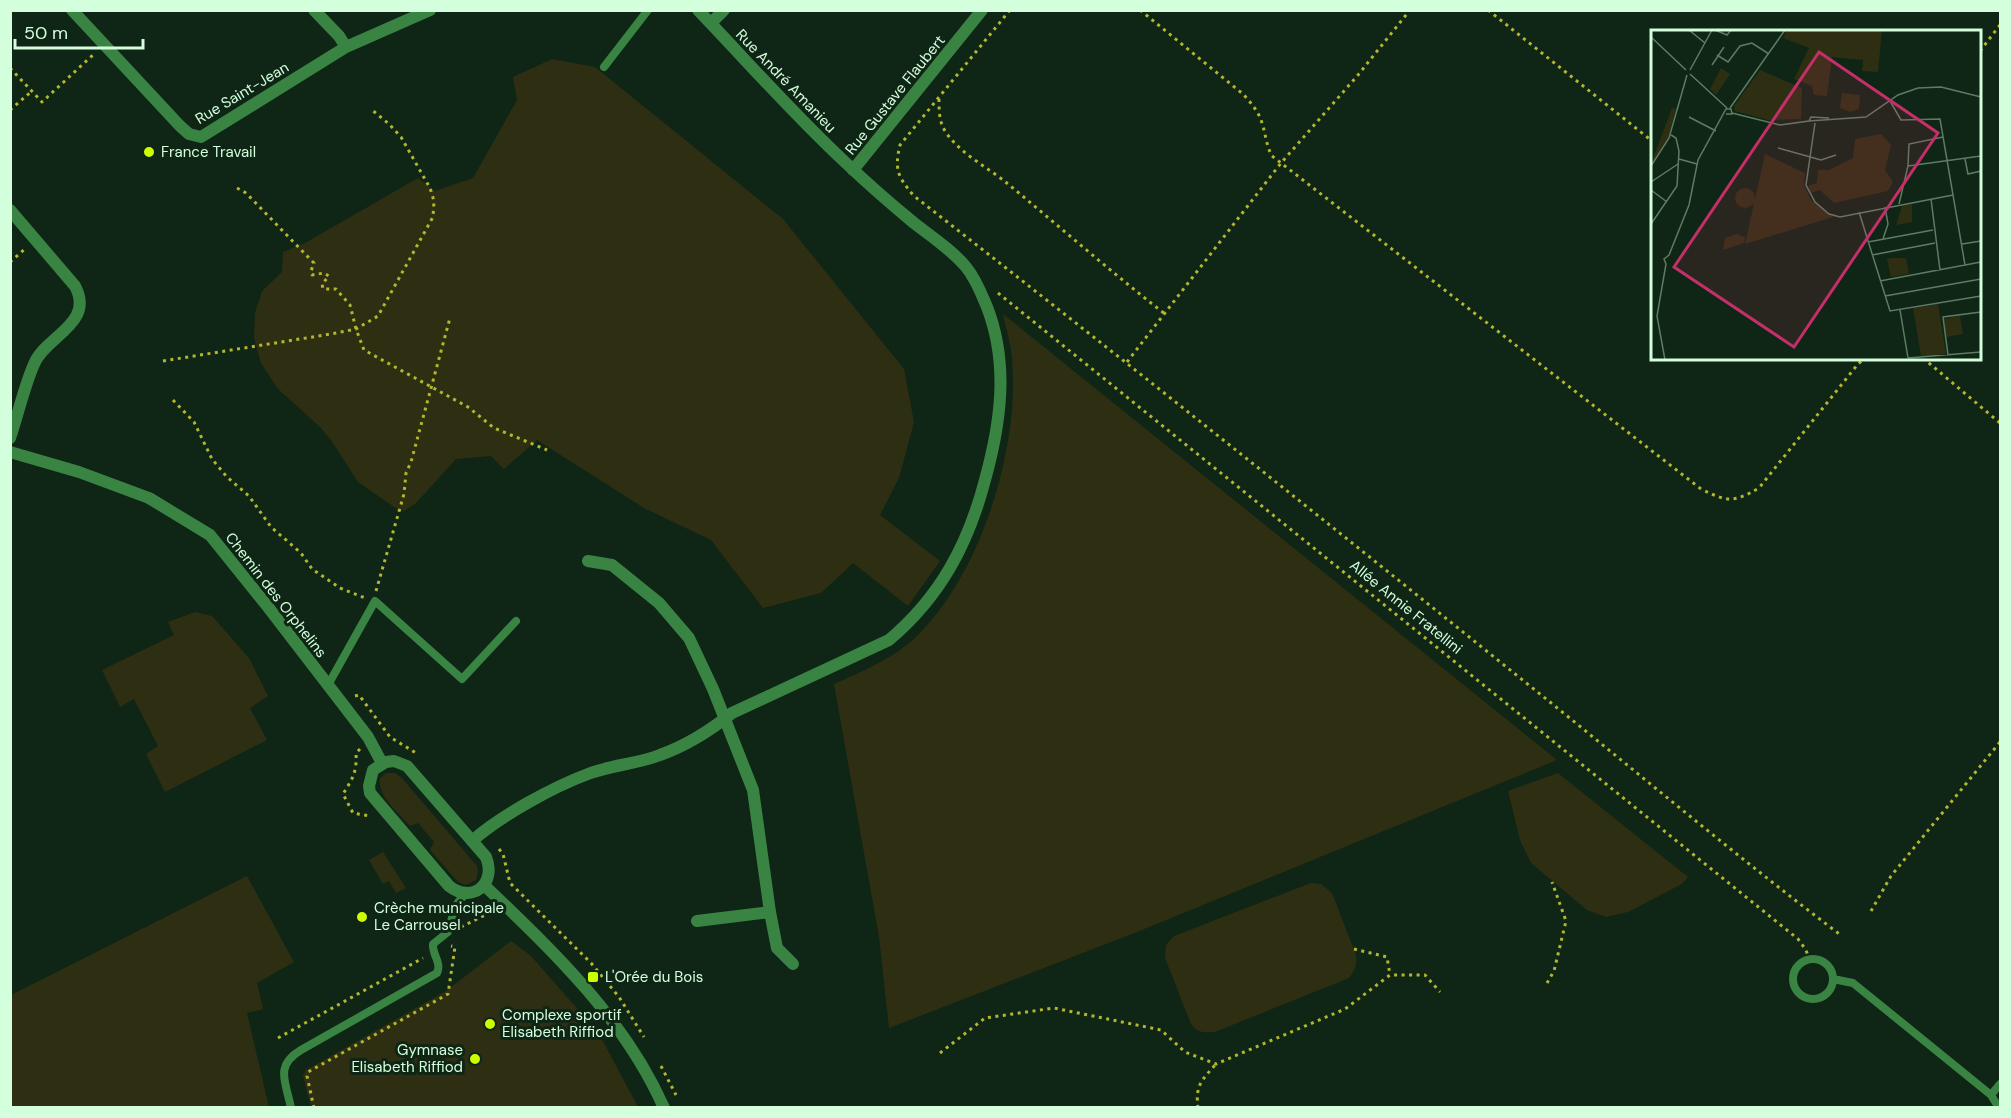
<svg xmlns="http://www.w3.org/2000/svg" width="2011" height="1118" viewBox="0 0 2011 1118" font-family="'DM Sans',sans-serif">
<rect width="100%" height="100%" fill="#0f2515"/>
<path fill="#2e2f12" d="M 552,59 L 595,67 L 783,219 L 904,369 L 914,422 L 899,478 L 880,515 L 940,561 L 908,606 L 853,563 L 821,593 L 763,608 L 711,540 L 644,508 L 537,440 L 504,469 L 491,456 L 456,459 L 416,503 L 404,511 L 394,507 L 358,482 L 331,440 L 320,427 L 278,389 L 261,363 L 254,338 L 255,313 L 262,291 L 282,272 L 283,252 L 305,243 L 418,178 L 435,191 L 473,178 L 517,100 L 513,77 Z
M 1003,314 L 1557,760 L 1132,934 L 889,1028 L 879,937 L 834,684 C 863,671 893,659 917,636 C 981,573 1020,448 1012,359 C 1011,344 1006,329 1003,314 Z
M 195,612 L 212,616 L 249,658 L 268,696 L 250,708 L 267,740 L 165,792 L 146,754 L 158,746 L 134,699 L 120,707 L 102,670 L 174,635 L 168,622 Z
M 386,773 L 395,773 L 401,777 L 477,866 L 478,872 L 476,880 L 466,885 L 458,882 L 430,850 L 434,842 L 418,823 L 410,826 C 399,813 377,796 380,778 Z
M 1558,773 L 1688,877 L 1682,884 L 1628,912 L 1606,917 L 1587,910 L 1531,863 L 1520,840 L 1508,791 Z
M 383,852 L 406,888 L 396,893 L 389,881 L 383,884 L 369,860 Z
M 247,876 L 294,962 L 257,983 L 263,1009 L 247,1013 L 269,1107 L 11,1107 L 11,995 Z
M 1311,883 L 1321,884 L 1332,893 L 1356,955 C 1357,964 1355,970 1349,978 L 1215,1032 C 1204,1033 1198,1033 1191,1024 L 1165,958 L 1166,945 L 1174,936 Z
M 511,941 L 530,955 L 598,1032 L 638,1107 L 311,1107 L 303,1076 L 306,1070 L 446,991 Z"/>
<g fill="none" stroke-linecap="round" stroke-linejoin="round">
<path stroke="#b3b72f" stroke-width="3" stroke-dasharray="3 4.5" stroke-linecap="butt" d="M 1010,10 L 900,145 C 894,170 898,177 914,196 C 1123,359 1329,524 1535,690 C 1637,772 1737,857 1842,936
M 1140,10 L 1243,94 C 1251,103 1259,112 1262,123 C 1266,135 1266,145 1272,156 L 1701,489 C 1728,502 1733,503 1759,488 L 1858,364 L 1865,358
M 1488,10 L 1652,141
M 1980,51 L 2000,25
M 10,68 L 42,102 L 95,53
M 939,99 C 939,112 939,123 947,134 C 962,155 989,168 1008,184 C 1060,227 1111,272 1165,314
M 10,110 L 32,91
M 237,188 L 246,193 L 310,259 L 314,263 L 311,271 L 312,275 L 324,273 L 329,276 L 322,284 L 323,289 L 336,289 L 350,305 L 356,329 L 364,350 L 468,407 L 494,428 L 547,450
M 10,262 L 25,249
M 998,293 L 1798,939 L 1806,950 L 1809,959
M 1923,358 L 2000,423
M 163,361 L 331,334 L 356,329 L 378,316 L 433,217 L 434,201 L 430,188 L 401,137 L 389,124 L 372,110
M 1127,362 L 1281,163 L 1358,75 L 1410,10
M 173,400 L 194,422 L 212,459 L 227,477 L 249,496 L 271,527 L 301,553 L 312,569 L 340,588 L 365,598
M 376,591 L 404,494 L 406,473 L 411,462 L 450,318
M 355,696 L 359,695 L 390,737 L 416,753
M 360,749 L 356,753 C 357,772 353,778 343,794 L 353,813 L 370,816
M 499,849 L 503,854 L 510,883 L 591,963 L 619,997 L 644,1037
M 1871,911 L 1891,876 L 2000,742
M 461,927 L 487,914 L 491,910
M 1354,949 L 1387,957 L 1390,975
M 1547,983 L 1554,971 L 1566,921 L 1552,882
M 278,1038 L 423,958
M 940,1053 L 985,1018 L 1054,1008 L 1161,1030 L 1185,1052 L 1216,1064 L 1345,1009 L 1390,975 L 1425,975 L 1440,992
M 661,1066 L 676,1095
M 314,1108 L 307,1076 L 308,1072 L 448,994 L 455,947 L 451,946
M 1198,1108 C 1195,1085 1202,1080 1216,1064"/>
<path stroke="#3a8443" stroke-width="8" d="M 604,67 L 648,10
M 328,685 L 375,601 L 462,679 L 516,621
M1793 979a20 20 0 1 1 40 0a20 20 0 1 1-40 0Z
M 1833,979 L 1853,983 L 1991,1095 L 1999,1108
M 1991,1095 L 2000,1084
M 291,1108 C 286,1082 274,1066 301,1050 L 437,973 C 442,962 432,955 433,944 L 448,932 C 453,917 453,902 468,893"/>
<path stroke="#3a8443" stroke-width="12" d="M 72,10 L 180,126 L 189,134 L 201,137 L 346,47 L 430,10
M 314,10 L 339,36 L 346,47
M 711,23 L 724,10
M 853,170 L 982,10
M 10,210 L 75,286 C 95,323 47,336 35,362 C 25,383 18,415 10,438
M 588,561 L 612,565 L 659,603 L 689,638 L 713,689 L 753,790 L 770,912 L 777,948 L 793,964
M 472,841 C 500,816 553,787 588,774 C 611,765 637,764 660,755 C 685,746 711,730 732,713 L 889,640 C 940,597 968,545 985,480 C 1001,422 1009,364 987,307 C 981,293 976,279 966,267 C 952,250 932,237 914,223 C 891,204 868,184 846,163 C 794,115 747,61 698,10
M 697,921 L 770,912"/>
<path stroke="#3a8443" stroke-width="12" d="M 10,452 L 79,472 L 149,498 L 210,535 L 268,607 L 368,737 L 382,763
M 394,761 L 407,766 L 486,857 C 497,884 472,904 449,886 L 370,793 L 369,786 L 373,770 L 386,762 Z
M 484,885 C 553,951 625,1019 664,1108"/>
</g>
<g fill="#cdfe00" stroke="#0f2515" stroke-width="2">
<circle cx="149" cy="152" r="6"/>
<circle cx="362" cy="917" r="6"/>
<rect x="587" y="971" width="12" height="12" rx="3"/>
<circle cx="490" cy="1024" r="6"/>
<circle cx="475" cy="1059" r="6"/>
</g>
<g text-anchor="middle" stroke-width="6" stroke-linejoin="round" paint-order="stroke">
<g font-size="15" fill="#d3ffdc" stroke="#0f2515">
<text transform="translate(786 81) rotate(46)" y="5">Rue André Amanieu</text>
<text transform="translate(242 93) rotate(-31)" y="5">Rue Saint-Jean</text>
<text transform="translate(895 95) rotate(-51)" y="5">Rue Gustave Flaubert</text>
<text transform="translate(276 595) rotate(52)" y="5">Chemin des Orphelins</text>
<text transform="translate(1406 607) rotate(39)" y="5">Allée Annie Fratellini</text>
</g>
<g font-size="15" fill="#d3ffdc" stroke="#0f2515" text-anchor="start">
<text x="161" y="157">France Travail</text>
<text x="374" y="913">Crèche municipale<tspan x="374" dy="17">Le Carrousel</tspan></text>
<text x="605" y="982">L'Orée du Bois</text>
<text x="502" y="1020">Complexe sportif<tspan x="502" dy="17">Elisabeth Riffiod</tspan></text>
<text x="463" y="1055" text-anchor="end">Gymnase<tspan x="463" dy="17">Elisabeth Riffiod</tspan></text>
</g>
</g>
<g transform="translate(1651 30)">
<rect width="330" height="330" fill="#0f2515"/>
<path d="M 136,0 L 231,0 L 227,42 L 211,41 L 212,30 L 181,27 L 176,66 L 163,65 L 161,56 L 143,49 L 158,18 L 132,8 ZM 70,38 L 79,44 L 65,65 L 59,59 ZM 109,40 L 151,58 L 150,89 L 117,90 L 84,81 L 83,76 ZM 191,63 L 209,65 L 208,79 L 199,82 L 189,78 ZM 21,78 L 25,79 L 17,108 L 0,134 ZM 230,104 L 240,115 L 234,140 L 242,152 L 237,161 L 183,173 L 169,160 L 160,163 L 157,156 L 166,153 L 167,140 L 178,140 L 202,128 L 204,109 ZM 114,124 L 154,143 L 153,155 L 160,170 L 182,187 L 94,214 ZM84 168a10 10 0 1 1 20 0a10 10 0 1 1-20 0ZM 261,174 L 261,192 L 245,195 L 251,176 ZM 85,204 L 94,207 L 93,213 L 72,220 L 74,208 ZM 240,228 L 255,228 L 258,244 L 240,247 L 236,229 ZM 287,274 L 295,324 L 270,326 L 262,278 ZM 309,286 L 312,304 L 295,307 L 293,289 Z" fill="#2e2f12"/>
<path fill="none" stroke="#5d7c65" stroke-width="1.5" d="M 38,0 L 54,13M 64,0 L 76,5 L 80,0M 0,7 L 35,40M 66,25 L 77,32 L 89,16 L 101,13 L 118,24M 61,35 L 73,17M 39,40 L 61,0M 39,44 L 76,78M 239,71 L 250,90 L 289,89 L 314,235M 79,78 L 134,0M 81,83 L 129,95 L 158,91 L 160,87 L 178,88M 38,87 L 65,101M 158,91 L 215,87 L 247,65 L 267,58 L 290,57 L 330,67M 164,93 L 155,155 L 164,172 L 178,184 L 189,187 L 302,165M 127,118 L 170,130 L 185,125M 28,129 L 46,134M 314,129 L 317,144 L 330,141M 0,136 L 18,108 L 36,45M 257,136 L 330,126M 0,152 L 27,134M 0,160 L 16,172M 280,169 L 289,240M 248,174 L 257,136 L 258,114 L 292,107M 208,182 L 239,281 L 330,266M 0,194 L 26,156 L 28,121 L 25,108 L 20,105M 232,209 L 237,194 L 234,177M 217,212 L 282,200M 311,214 L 330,211M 221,225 L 284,213M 229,251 L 330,232M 234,266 L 330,249M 249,280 L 257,328M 297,325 L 292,287 L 330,282M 257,328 L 330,322M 14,330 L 6,286 L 15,234 L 13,229 L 18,225 L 38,175 L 47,130 L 75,79 L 80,79 L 81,84 L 75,84"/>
<path fill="#c42f68" fill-opacity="0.15" stroke="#c42f68" stroke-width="3" d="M 168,22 L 287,103 L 143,317 L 23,237 Z"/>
<rect width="330" height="330" fill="none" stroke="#d3ffdc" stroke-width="3"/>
</g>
<rect width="2011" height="1118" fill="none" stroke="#d3ffdc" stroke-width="24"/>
<path d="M15 39v9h128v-9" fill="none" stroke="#d3ffdc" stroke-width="3"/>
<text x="24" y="39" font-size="18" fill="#d3ffdc" stroke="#0f2515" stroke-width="4.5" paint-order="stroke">50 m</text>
</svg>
